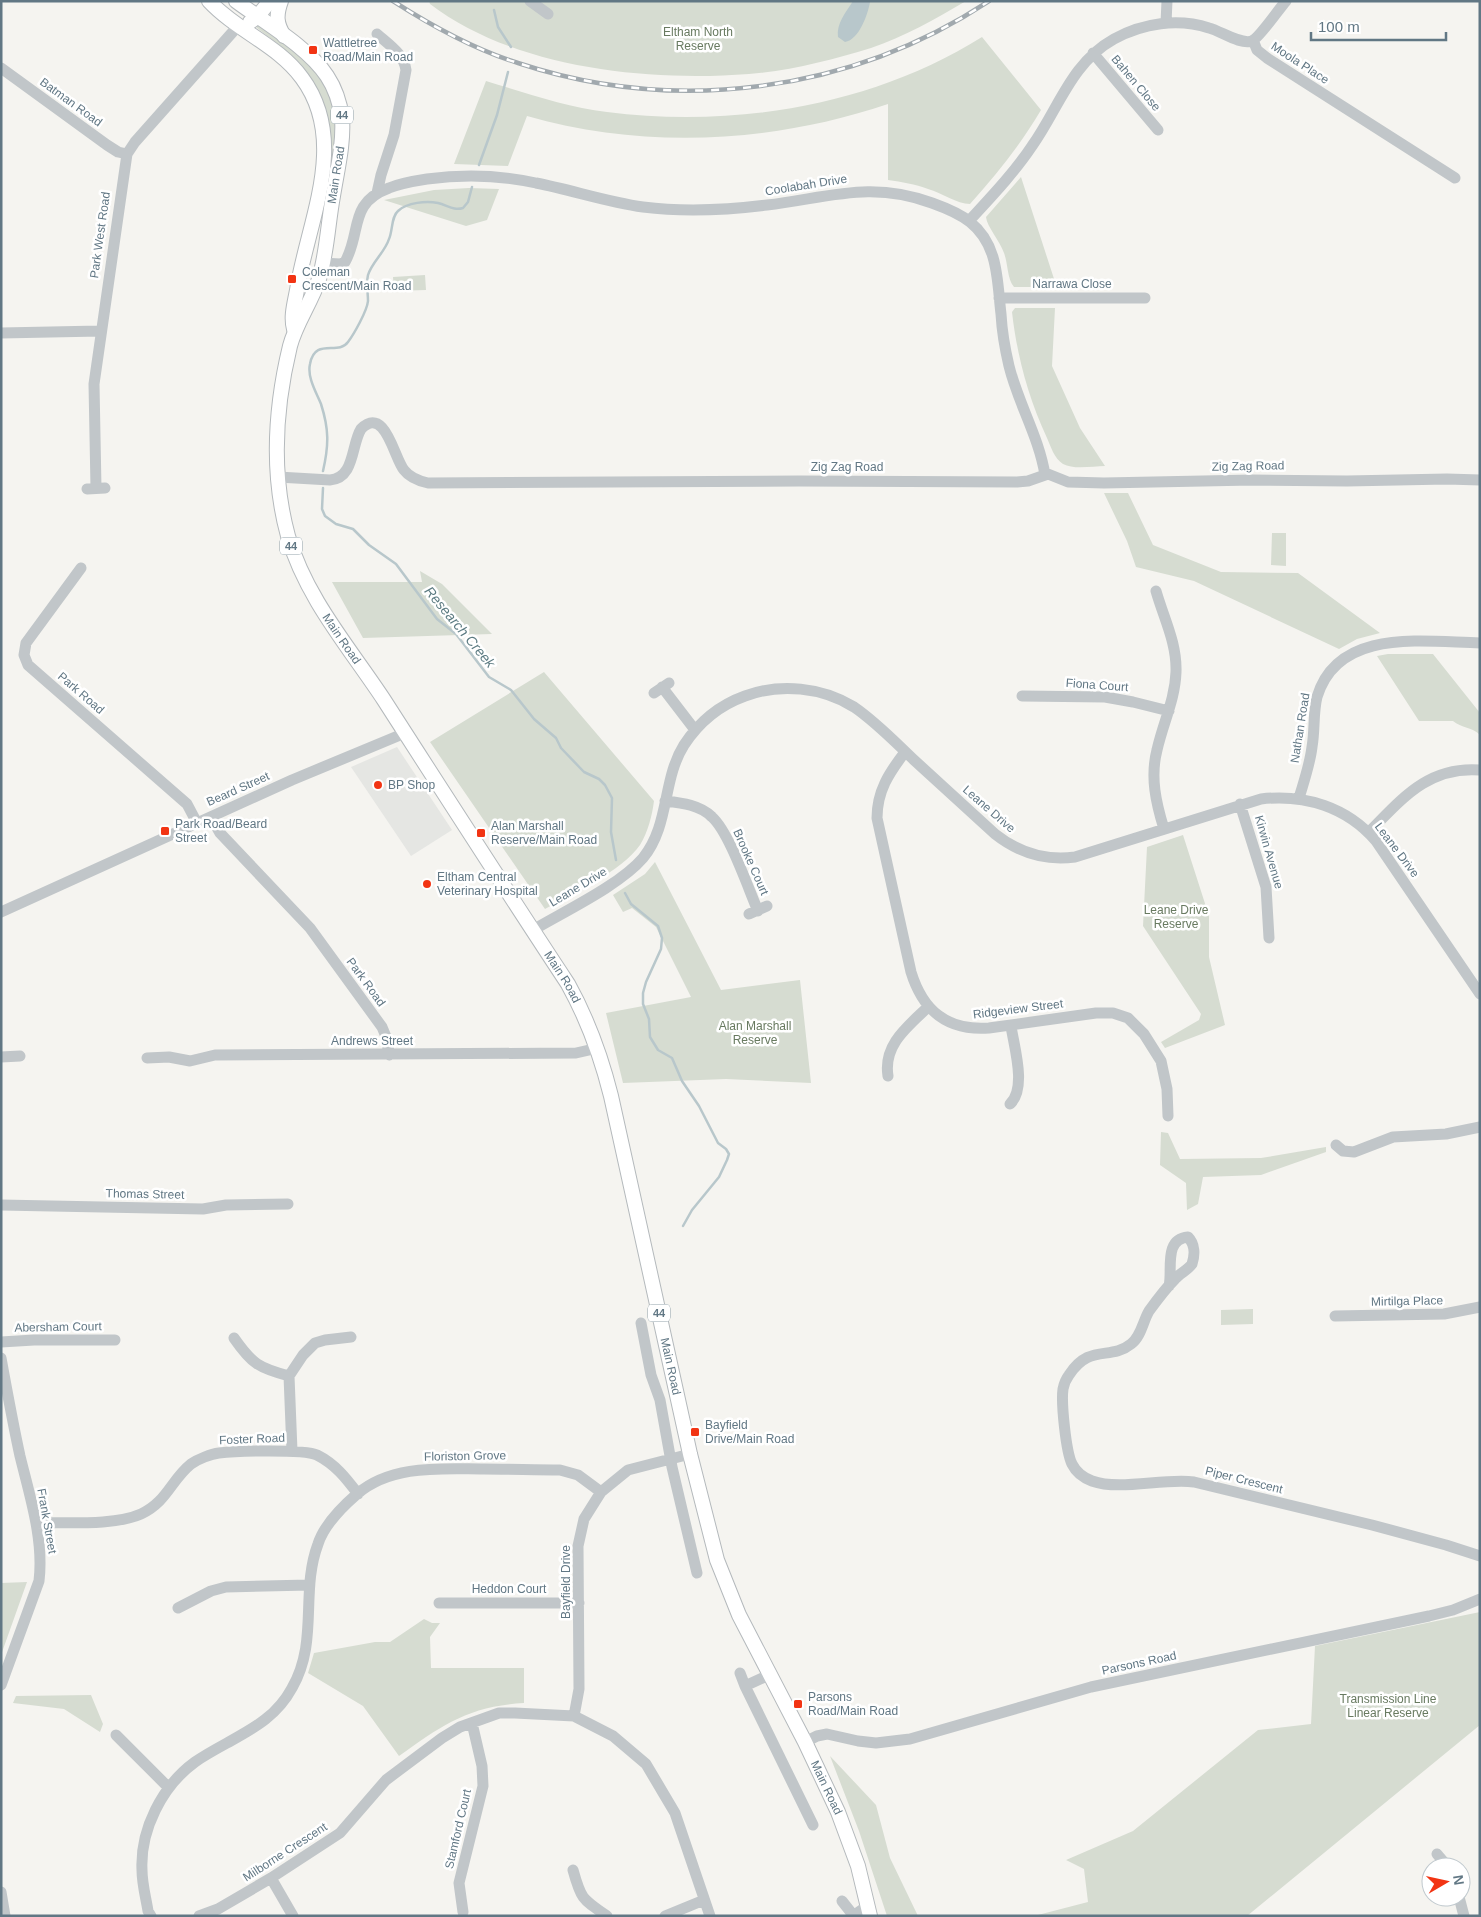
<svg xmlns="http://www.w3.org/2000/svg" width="1481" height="1917" viewBox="0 0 1481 1917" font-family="Arial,sans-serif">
<rect width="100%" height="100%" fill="#f5f4f0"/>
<path fill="#e5e6e3" d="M 397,747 L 452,830 L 411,856 L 351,767 Z"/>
<path fill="#d6dcd1" d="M 429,1 L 966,1 C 935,19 904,37 871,48 C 832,60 789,71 749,74 C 646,82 514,68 430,4 Z
M 259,25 L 302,57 L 321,77 L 336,109 L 336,142 L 325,206 L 321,216 L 314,249 L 312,249 L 328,168 L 300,68 L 283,48 L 257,28 L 256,26 Z
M 982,37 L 1041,110 C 1021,144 997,174 970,204 C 957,204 942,193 928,189 C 915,184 902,182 888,180 L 888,104 C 772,143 646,150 527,116 L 508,166 L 454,164 L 486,81 C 526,93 566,107 607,112 C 734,128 872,106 982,37 Z
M 1021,177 L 1056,285 L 1057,287 L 1014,287 C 1007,279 1008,263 1004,253 C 1000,241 987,227 986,217 Z
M 469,188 L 499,189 L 487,220 L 466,226 L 384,200 L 434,190 Z
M 425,275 L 426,290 L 394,291 L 393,277 Z
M 1015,308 L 1055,308 L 1052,366 L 1080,428 L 1105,466 C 1093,466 1074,470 1063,464 C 1054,458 1051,447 1047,438 C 1028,397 1017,356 1012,312 Z
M 1104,493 L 1128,493 L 1153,545 L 1221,572 L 1298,573 L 1380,633 L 1357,639 L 1339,649 L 1194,581 L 1136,567 L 1127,541 Z
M 1272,533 L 1286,533 L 1286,566 L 1271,565 Z
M 420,571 L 442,584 L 492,634 L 363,638 L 332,582 L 422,582 Z
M 1388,654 L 1433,654 L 1480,713 L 1480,735 C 1473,727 1461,728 1453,721 L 1419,721 L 1377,656 Z
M 544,672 L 654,801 C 652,816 648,832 640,845 C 622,871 573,893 545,909 L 430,742 Z
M 1183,835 L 1209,916 L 1209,957 L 1225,1025 L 1165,1048 L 1161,1042 L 1199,1020 L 1201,1014 L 1143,926 L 1147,847 Z
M 655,862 L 721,990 L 800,980 L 811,1083 L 726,1079 L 623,1083 L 606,1013 L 691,997 L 656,927 L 632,908 L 623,912 L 613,895 L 645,874 Z
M 1161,1132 L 1168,1133 L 1180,1159 L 1261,1158 L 1326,1147 L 1326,1152 L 1261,1175 L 1203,1177 L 1198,1204 L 1187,1210 L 1186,1183 L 1160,1165 Z
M 1253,1309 L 1253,1324 L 1221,1325 L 1221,1310 Z
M 27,1582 L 1,1655 L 1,1583 Z
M 1480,1612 L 1480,1725 L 1247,1916 L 1034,1916 L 1088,1902 L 1084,1869 L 1066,1860 L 1133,1831 L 1258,1730 L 1311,1724 L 1315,1646 Z
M 424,1619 L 432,1623 L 440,1623 L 430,1637 L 431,1668 L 524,1668 L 524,1703 C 469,1706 442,1725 399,1756 L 363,1706 L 308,1673 L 314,1653 L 375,1642 L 390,1642 Z
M 91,1695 L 103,1724 L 100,1732 L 64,1709 L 13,1703 L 16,1696 Z
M 830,1756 L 876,1805 L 890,1858 L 918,1916 L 887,1916 L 859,1831 Z"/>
<path fill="#b8c7cb" d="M 853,1 L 870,2 C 868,14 859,40 845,42 L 838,37 C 836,24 846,12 853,1 Z"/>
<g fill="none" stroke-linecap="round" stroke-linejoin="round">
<path stroke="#b8c7cb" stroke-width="2.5" d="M 494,10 L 498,27 L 511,47
M 479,165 L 497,115 L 508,72
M 323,471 C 329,445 329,429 321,404 C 316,392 307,377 310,364 C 315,337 338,356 348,342 C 354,334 367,311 368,301 C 368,293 366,283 368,275 C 372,262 385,252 389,239 C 393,230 391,217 398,211 C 407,202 427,201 438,203 C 447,205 454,211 463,208 L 468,202 L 472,187
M 323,488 L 322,509 L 325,516 L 336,524 L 353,529 L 369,545 L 396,564 L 437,619 L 456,634 L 489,677 L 511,690 L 534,719 L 556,738 L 561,748 L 584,772 L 599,779 L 605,785 L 612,798 L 611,832 L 616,860
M 625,893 L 631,904 L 658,926 L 662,938 L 661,949 L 646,982 L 643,993 L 643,1004 L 649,1019 L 650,1037 L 658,1050 L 672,1058 L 682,1081 L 699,1106 L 718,1143 L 726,1149 L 729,1154 L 727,1160 L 719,1177 L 692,1210 L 683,1226"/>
<defs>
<g id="major">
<path d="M 209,1 C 237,31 278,45 302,78 C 348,140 310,217 298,284 C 296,299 290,315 294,329"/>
<path id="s1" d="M 236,1 C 264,22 308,47 327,76 C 335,88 340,103 342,118 C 344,143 337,171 333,196 C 328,223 327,253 319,279 C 311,303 296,323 290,346 C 275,408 271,474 288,536 C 306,598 349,647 384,700 C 445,795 506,890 568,984 C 588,1020 601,1056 611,1096 L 690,1454 L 717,1560 L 739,1615 L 805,1742 L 838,1812 L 858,1866 L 870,1916"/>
<path d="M 281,1 C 276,15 276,23 284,36"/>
<path d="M 250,22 L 257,17 L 270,1"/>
</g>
</defs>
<use href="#major" stroke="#b4b9bc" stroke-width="16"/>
<path stroke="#c1c6c9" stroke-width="11" d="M 530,1 L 548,14
M 1166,23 L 1167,1
M 377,34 C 388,44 404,54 406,70 L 394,135 L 381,175 L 377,193
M 1253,40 L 1257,50 L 1267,58 L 1455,178
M 1093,53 L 1158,130
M 1,68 L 107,145 L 118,152 L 127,154
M 969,221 C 991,197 1014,173 1032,146 C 1059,108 1071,63 1114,39 C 1143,23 1178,18 1209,28 C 1221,31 1240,45 1252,41 C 1260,37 1278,10 1286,1
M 322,263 L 340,264 L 345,262 C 362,232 348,203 389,188 C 401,183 414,181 427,179 C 463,174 500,175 536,183 C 572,190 607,202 643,207 C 683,212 727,210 767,205 C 827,198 871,180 932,203 C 946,208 959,213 970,222 C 999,245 997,281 1001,314 C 1002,332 1005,349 1009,366 C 1018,403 1039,437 1045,475
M 999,298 L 1145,298
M 1,333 L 100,331
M 278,477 L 330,480 C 355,478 351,445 361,429 C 385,405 394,458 404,470 C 410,478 419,481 428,483 L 799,481 L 1017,482 L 1028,481 L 1048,474 L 1068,482 L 1104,483 L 1252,480 L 1347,481 L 1447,479 L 1480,480
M 96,488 L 94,384 L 127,154 L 135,142 L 238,26
M 87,489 L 105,488
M 81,568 L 26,643 L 24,655 L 28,665 L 187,804 L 197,823
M 1156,591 C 1164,619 1177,643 1176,672 C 1175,700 1163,723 1157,750 C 1150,777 1156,803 1164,829
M 662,687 L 695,730
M 654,693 L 669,683
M 1022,696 L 1105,697 L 1133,702 L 1169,711
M 905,752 C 889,773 877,791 877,818 L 911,972 C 923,1011 947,1031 989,1028 L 1096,1013 L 1113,1013 L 1128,1018 L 1144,1034 L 1161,1061 L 1167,1089 L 1168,1116
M 1299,798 C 1304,781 1310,764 1312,747 C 1315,730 1313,713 1317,697 C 1338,627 1424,642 1480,643
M 665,801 C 682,803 700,805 712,817 C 729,832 748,888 758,911
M 1240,804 L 1266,887 L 1269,938
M 211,817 L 220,833 L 310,928 L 382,1027 L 387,1039 L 389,1055
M 1369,832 C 1402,799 1428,766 1480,770
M 1,912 L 292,780 L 405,733
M 749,914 L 767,906
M 533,930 C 565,911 620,885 643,858 C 670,825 662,780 684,745 C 699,722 720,705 745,696 C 780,683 822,687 854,707 C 876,722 895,742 914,760 C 941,785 968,809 995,834 C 1019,853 1045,861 1075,857 L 1261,799 C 1305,794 1347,807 1376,841 L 1480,994
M 1,1057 L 20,1056
M 147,1058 L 169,1057 L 190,1061 L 215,1055 L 576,1053 L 598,1048
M 888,1076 C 883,1045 907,1027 928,1007
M 1010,1104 C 1027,1088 1014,1047 1011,1026
M 1336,1145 L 1343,1151 L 1354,1152 L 1393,1137 L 1446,1134 L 1480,1127
M 1,1205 L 203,1209 L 226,1205 L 288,1204
M 1169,1286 C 1173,1271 1163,1239 1188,1237 C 1195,1244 1195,1255 1192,1264 C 1188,1270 1180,1273 1175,1279 C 1166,1288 1157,1300 1149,1311 C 1143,1321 1141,1337 1131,1344 C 1110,1361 1090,1343 1069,1375 C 1066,1379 1064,1384 1063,1389 C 1061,1403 1066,1452 1072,1464 C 1076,1472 1084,1478 1092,1481 C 1120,1491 1163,1478 1194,1482 L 1372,1525 L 1446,1545 L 1480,1556
M 1335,1316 L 1444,1314 L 1480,1307
M 641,1323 L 651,1375 L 660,1400 L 672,1467 L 697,1573
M 234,1338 C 252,1364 259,1368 289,1376
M 1,1342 L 34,1340 L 115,1340
M 1,1358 C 7,1391 13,1424 20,1456 C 30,1497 44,1540 39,1581 L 1,1685
M 292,1451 L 289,1376 L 303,1355 L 315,1343 L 325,1340 L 351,1337
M 36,1523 C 65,1522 114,1526 141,1514 C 167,1502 171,1480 191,1464 C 198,1459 211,1454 219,1453 C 236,1451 304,1449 317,1455 C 335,1464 346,1478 358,1494
M 439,1603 L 579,1603
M 178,1608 L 211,1591 L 226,1587 L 309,1585
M 740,1673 L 745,1686
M 769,1675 L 745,1686 L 813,1825
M 574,1716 L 579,1689 L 578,1546 L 584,1519 L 601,1492 L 628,1470 L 690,1454
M 116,1735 L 168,1787
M 805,1742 L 817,1736 L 827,1734 L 858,1741 L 876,1743 L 910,1739 L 1091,1687 L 1429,1616 L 1453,1610 L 1480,1599
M 1437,1854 L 1448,1867
M 573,1870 C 581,1899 582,1899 607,1916
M 271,1878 L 293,1916
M 1,1892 L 5,1916
M 1459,1897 L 1464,1916
M 842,1901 L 853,1915
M 463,1912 L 459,1883 L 483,1786 L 482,1766 L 472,1723
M 151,1916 L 148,1911 C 146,1898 142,1884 142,1870 C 140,1830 162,1786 195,1762 C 205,1755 216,1749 227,1743 C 254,1728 277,1716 292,1688 C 319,1641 300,1592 318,1544 C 324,1525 342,1507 357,1494 C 392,1464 442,1469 484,1469 C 510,1469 535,1470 560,1470 L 578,1475 L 601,1492
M 199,1916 L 218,1909 L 271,1878 L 340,1833 L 386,1780 L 442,1738 L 460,1727 L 499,1713 L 515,1713 L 574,1716 L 613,1736 L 646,1764 L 675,1813 L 710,1916
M 665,1916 L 704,1900
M 853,1916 L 863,1909 L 869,1907"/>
<use href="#major" stroke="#fff" stroke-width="14"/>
<defs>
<path id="rail" d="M 393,1 C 432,26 473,49 518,63 C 675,115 850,93 989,1"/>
</defs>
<use href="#rail" stroke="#a1a9ae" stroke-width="4.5"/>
<use href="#rail" stroke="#fff" stroke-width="2.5" stroke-dasharray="8" stroke-linecap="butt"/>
</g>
<g fill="#f23413" stroke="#fff" stroke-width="2">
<rect x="308" y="45" width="10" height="10" rx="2.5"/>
<rect x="287" y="274" width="10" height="10" rx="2.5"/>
<circle cx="378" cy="785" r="5"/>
<rect x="160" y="826" width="10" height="10" rx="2.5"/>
<rect x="476" y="828" width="10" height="10" rx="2.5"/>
<circle cx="427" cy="884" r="5"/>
<rect x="690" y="1427" width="10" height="10" rx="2.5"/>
<rect x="793" y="1699" width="10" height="10" rx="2.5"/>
</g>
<g text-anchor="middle" stroke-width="5" stroke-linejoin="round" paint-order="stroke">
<g fill="#fff" stroke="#90a0a9" stroke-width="1">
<rect x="331" y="106.5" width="22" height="17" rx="4"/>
<rect x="280" y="537.5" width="22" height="17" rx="4"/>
<rect x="648" y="1304.5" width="22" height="17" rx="4"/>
</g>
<g font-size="11" font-weight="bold" fill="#617784">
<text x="342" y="119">44</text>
<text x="291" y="550">44</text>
<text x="659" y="1317">44</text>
</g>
<g font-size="12" fill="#687a60" stroke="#fff">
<text x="698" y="36">Eltham North<tspan x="698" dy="14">Reserve</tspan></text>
<text x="1176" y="914">Leane Drive<tspan x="1176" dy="14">Reserve</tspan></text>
<text x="755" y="1030">Alan Marshall<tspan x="755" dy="14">Reserve</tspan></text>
<text x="1388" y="1703">Transmission Line<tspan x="1388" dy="14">Linear Reserve</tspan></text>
</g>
<g font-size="12" fill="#617784" stroke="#fff" text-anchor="start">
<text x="323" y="47">Wattletree<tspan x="323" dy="14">Road/Main Road</tspan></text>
<text x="302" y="276">Coleman<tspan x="302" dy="14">Crescent/Main Road</tspan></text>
<text x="388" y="789">BP Shop</text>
<text x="175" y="828">Park Road/Beard<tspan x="175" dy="14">Street</tspan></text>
<text x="491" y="830">Alan Marshall<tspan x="491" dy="14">Reserve/Main Road</tspan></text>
<text x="437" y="881">Eltham Central<tspan x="437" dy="14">Veterinary Hospital</tspan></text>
<text x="705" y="1429">Bayfield<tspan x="705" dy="14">Drive/Main Road</tspan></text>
<text x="808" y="1701">Parsons<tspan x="808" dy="14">Road/Main Road</tspan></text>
</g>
<g font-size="12" fill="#617784" stroke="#fff">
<text transform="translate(1300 63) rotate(33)" y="4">Moola Place</text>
<text transform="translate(1136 83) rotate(50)" y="4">Bahen Close</text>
<text transform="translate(71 102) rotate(36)" y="4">Batman Road</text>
<text transform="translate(336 175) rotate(-81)" y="4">Main Road</text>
<text transform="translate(806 185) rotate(-9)" y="4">Coolabah Drive</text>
<text transform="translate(100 235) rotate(-82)" y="4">Park West Road</text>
<text x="1072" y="288">Narrawa Close</text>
<text transform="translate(1248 466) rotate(-1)" y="4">Zig Zag Road</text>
<text x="847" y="471">Zig Zag Road</text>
<text dy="4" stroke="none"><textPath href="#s1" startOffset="708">Main Road</textPath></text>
<text transform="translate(1097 685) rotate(4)" y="4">Fiona Court</text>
<text transform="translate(81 693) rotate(41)" y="4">Park Road</text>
<text transform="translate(1300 728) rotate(-81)" y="4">Nathan Road</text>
<text transform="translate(238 789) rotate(-24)" y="4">Beard Street</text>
<text transform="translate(989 809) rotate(41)" y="4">Leane Drive</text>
<text transform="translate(1397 850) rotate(53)" y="4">Leane Drive</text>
<text transform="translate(1269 852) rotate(74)" y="4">Kirwin Avenue</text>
<text transform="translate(751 862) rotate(66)" y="4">Brooke Court</text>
<text transform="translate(578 887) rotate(-31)" y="4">Leane Drive</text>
<text dy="4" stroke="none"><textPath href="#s1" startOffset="1112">Main Road</textPath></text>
<text transform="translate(366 982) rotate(54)" y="4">Park Road</text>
<text transform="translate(1018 1009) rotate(-7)" y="4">Ridgeview Street</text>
<text x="372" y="1045">Andrews Street</text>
<text transform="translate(145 1194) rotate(1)" y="4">Thomas Street</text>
<text transform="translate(1407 1301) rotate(-1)" y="4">Mirtilga Place</text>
<text transform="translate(58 1327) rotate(-1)" y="4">Abersham Court</text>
<text dy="4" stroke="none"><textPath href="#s1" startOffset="1518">Main Road</textPath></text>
<text transform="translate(252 1439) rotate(-2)" y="4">Foster Road</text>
<text transform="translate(465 1456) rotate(-1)" y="4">Floriston Grove</text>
<text transform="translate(1244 1480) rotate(14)" y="4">Piper Crescent</text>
<text transform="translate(47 1521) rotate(80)" y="4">Frank Street</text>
<text transform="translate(566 1582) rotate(-90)" y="4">Bayfield Drive</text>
<text x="509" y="1593">Heddon Court</text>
<text transform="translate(1139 1663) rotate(-12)" y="4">Parsons Road</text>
<text dy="4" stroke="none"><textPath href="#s1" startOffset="1970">Main Road</textPath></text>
<text transform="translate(458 1829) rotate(-77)" y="4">Stamford Court</text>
<text transform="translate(285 1852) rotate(-33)" y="4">Milborne Crescent</text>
</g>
<g font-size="14" font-style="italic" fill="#5c7b82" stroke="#fff">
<text transform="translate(460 627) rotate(50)" y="5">Research Creek</text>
</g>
</g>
<rect width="1481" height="1917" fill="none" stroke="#617784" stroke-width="5"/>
<g transform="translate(1446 1882) rotate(81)"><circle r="24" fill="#ffffff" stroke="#c0c9ce"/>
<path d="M0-4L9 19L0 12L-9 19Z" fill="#f23413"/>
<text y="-8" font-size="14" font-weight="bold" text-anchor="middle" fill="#617784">N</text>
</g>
<path d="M1311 32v8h135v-8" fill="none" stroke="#617784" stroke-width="2.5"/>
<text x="1318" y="32" font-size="15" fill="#617784" stroke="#ffffff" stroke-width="4" paint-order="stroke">100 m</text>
</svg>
